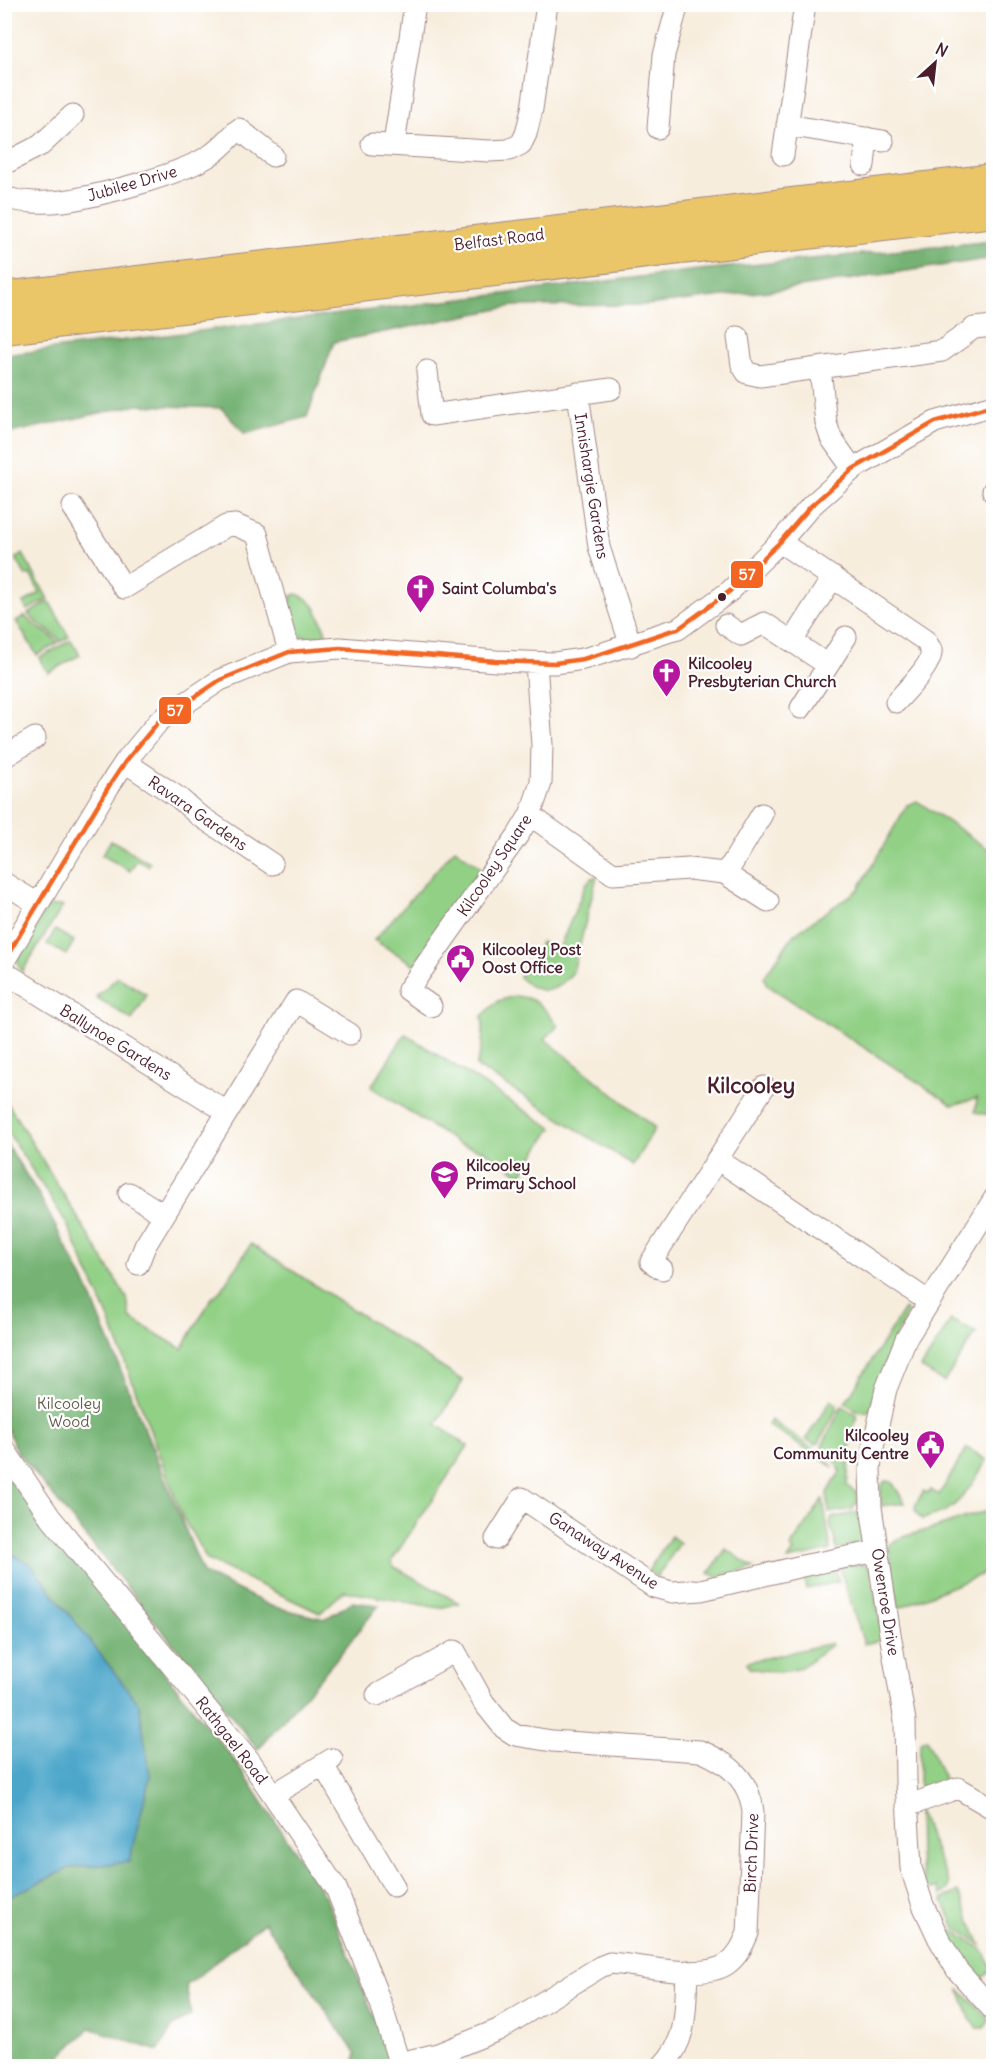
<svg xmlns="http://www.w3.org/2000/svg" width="998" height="2071" viewBox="0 0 998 2071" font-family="Delius,sans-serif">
<rect width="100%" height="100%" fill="#fff"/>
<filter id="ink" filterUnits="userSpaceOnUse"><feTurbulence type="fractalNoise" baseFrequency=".0167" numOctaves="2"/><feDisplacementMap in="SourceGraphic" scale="12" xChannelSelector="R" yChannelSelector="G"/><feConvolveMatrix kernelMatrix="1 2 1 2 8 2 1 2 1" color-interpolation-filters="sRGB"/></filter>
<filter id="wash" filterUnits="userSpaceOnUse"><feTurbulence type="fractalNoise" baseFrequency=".008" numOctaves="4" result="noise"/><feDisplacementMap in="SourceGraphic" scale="24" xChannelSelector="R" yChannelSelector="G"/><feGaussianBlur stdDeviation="1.35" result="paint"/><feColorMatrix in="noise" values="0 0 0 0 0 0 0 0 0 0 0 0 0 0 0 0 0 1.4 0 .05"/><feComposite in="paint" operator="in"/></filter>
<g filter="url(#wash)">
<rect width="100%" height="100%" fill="#f7eddd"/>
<path fill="#92d086" stroke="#6e7858" stroke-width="1.5" d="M 23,554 L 48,599 L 27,610 L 23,603 L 40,593 L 30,574 L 26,576 L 16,558 Z
M 296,594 C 317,600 319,617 327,635 L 305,638 C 291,632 282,612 292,599 L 290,597 Z
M 49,601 L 69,637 L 61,642 C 51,630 36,625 28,614 Z
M 25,616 C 34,628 49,631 58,643 L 37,655 L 16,621 Z
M 71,640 L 80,655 L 48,673 L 39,658 Z
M 917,801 L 993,852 L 993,1116 L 975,1112 L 977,1098 L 953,1105 L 767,985 L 764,977 L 794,934 L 858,890 L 907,805 Z
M 111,840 L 150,863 L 148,866 L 137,860 L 130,871 L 102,855 Z
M 455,849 L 481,868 L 415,965 L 374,940 Z
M 597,876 L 573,972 C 555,994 540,997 519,977 L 526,965 L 529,966 L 535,957 L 533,955 L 541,942 L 558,951 L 586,884 L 592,878 Z
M 48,906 L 63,906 L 22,972 L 18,965 L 18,957 Z
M 55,930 L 74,941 L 66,955 L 47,944 Z
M 118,977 L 147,995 L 132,1020 L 96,997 Z
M 515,996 C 539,998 544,1008 558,1026 L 545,1039 L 655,1128 L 633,1165 L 476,1066 C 482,1049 485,1033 482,1016 L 498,1001 Z
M 405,1034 L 552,1128 L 521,1175 L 484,1151 L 459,1144 L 371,1087 Z
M 5,1099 L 127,1298 L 130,1318 L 182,1349 L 211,1299 L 221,1290 L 251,1244 L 463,1381 L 436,1424 L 468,1446 L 392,1560 L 393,1566 L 459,1603 L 440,1608 L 344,1591 L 320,1613 L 207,1560 L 182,1516 L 109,1319 L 66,1222 L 5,1128 Z
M 904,1309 L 908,1312 L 887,1356 L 870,1411 L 860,1412 L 845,1403 Z
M 951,1320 L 976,1333 L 944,1382 L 921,1368 Z
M 831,1400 L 837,1405 L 837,1409 L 819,1443 L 814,1444 L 806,1439 Z
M 842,1406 L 857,1415 L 851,1437 L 847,1486 L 857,1493 L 859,1503 L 855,1504 L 853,1509 L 829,1513 L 827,1493 L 840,1472 C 838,1460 826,1457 822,1446 Z
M 771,1420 L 821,1454 L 833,1467 L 768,1425 Z
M 967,1448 L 987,1460 C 976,1477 966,1497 949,1509 C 942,1514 931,1516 922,1519 L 915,1510 L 916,1503 L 924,1491 L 928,1493 L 931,1490 L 939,1495 Z
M 885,1481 L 892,1482 L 905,1503 L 881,1506 L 881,1486 Z
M 823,1499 L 831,1550 L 788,1560 L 794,1551 L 790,1548 Z
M 993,1510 L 993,1570 L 899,1608 L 888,1545 C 904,1534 920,1533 938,1527 C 957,1521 974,1513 993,1510 Z
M 860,1512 L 864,1538 L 858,1544 L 837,1549 L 830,1523 L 832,1518 Z
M 671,1536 L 680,1543 L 657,1577 L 648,1571 Z
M 726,1549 L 754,1568 L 716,1577 L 709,1573 Z
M 864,1564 L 870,1569 L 884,1640 L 864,1644 L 839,1566 Z
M 835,1567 L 839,1582 L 806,1589 L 803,1574 Z
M 831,1643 L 832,1645 C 823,1649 817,1657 809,1662 C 790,1676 771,1672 749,1668 L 747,1662 Z
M 927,1739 L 945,1782 L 924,1792 L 920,1787 L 919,1783 L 920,1743 L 922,1740 Z
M 918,1809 L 949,1884 L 948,1889 L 941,1895 L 937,1888 L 925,1890 L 919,1856 Z
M 958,1892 L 981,1945 L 954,1926 L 942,1899 Z
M 953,1930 L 983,1950 L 992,1969 L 984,1977 L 974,1978 L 942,1932 Z
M 959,1989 L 990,2020 L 984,2028 L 978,2028 L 970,2019 Z"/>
<path fill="#75b273" stroke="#60684f" stroke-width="1.5" d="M 993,241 L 993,258 L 786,289 L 646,305 L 514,306 L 334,342 L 307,417 L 245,434 L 221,408 L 136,405 L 5,434 L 5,355 L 689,271 Z
M 4,1140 L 39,1195 L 88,1289 L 203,1573 L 271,1606 L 325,1619 L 352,1602 L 379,1605 L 338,1657 L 258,1749 L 16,1450 L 5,1423 Z
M 5,1467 L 143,1646 L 238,1765 L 326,1898 L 394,2066 L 352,2066 L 356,2054 L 264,1922 L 186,1986 L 191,2015 L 173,2026 L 158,2051 L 90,2028 L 50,2066 L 18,2066 L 17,2057 L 5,2048 L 5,1899 L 69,1868 L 129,1862 L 31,1565 L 5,1549 Z"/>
<path fill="#4ca6ca" stroke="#4b627a" stroke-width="1.5" d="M 5,1549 L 31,1565 L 139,1704 L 150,1776 L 129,1862 L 69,1868 L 5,1899 Z"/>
</g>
<g filter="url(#ink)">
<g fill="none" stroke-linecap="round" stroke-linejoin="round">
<defs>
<path id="minor" d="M 787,125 L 883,141
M 658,128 L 664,55 L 678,4
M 372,144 L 489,151 L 509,150 L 521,144 L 526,134 L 532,109 L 547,4
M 394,144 L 415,4
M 783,155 L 805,4
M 4,164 L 41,145 L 73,115
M 864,165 L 867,138
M 4,197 C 21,203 46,203 63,201 C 99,196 184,174 212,154 C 222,147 230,137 239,129 L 273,156
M 738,337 L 742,365 L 747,373 L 760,376 L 942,351 L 974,328 L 994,326
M 820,368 L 826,423 L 831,438 L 853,469
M 427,371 L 432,415 L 611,389
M 578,393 L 599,547 L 631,646
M 993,491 L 994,491
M 73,507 L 124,588 L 226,526 L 235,525 L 257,534 L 289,652
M 780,542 L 926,641 C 927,644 930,647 931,650 C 934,663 905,692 896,702
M 726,625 L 741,635 L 764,623 L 828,665
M 792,641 L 833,577
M 801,708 L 846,637
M 4,757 L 35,738
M 125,762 L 179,798 L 197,814 L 272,864
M 530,815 L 613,874 L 689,869 L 724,873 L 768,901
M 724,873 L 732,864 L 762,814
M 4,883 L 38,904
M 4,961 L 109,786 L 125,762 L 159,721 L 220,680 L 289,652 L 340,648 L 496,661 L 555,663 L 583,659 L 604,653 L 670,631 L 678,629 L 730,591 L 780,542 L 811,506 L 853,469 L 935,422 L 994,405
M 4,972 L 227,1112
M 431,1006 L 408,990 L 518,835 L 530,815 L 541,783 L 542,745 L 536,663
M 717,1159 L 928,1301
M 129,1193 L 164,1215
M 994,1199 L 906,1339 L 886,1389 L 872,1452 L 870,1469 L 871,1507 L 889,1628 L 905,1721 L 906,1781 L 911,1868 L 923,1905 L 939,1939 L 957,1970 L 994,2011
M 138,1264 L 145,1246 L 164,1215 L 296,1001 L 350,1034
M 662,1269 L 651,1262 L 764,1087
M 4,1449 L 50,1517 L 250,1761 L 336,1888 L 381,2004 L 400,2066
M 496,1539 L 522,1498 L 654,1587 L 672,1592 L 701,1590 L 802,1566 L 878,1551
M 377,1695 L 455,1651 L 484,1703 L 504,1728 L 515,1735 L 552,1741 L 700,1751 C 728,1762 750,1780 753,1812 L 748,1933 C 743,1945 738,1956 727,1964 C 702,1981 641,1965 610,1963 L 600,1967 L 498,2030 L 438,2054 L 399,2063
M 323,1765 L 394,1886
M 273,1795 L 332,1759
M 907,1806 L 958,1788 L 994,1809
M 662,2066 C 689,2040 685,2007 687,1971"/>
<path id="highway" d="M 4,298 L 994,180
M 4,328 L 994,211"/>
</defs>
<use href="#minor" stroke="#a08684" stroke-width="23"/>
<use href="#highway" stroke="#a08684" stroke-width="34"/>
<use href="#minor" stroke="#fff" stroke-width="21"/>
<use href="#highway" stroke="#ebc669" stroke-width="32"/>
<defs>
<path id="bus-1" d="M 4,961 L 109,786 L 125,762 L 159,721 L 220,680 L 289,652 L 340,648 L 496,661 L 555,663 L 583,659 L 604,653 L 670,631 L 678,629 L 730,591 L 780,542 L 811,506 L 853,469 L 935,422 L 994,405"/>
</defs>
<use href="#bus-1" stroke="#fff" stroke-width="9"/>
<use href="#bus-1" stroke="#f26522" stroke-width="4.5"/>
</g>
</g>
<defs>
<symbol id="church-pin" viewBox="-11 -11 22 30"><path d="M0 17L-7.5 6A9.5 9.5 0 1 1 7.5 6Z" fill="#b5179e" stroke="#fff"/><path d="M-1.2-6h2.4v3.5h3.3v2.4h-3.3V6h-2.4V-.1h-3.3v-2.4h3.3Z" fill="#fff"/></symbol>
<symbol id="civic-pin" viewBox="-11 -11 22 30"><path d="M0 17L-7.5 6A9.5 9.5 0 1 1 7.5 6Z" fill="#b5179e" stroke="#fff"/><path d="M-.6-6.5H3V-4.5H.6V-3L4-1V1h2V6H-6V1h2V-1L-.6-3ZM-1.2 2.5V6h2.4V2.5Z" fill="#fff"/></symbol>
<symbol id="school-pin" viewBox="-11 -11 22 30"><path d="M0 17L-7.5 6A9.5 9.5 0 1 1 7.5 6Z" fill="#b5179e" stroke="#fff"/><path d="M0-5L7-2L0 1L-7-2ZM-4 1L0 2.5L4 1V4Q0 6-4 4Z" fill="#fff"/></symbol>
</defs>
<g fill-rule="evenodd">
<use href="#church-pin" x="404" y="572" width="33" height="45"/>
<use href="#church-pin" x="650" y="656" width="33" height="45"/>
<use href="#civic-pin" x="444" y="942" width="33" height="45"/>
<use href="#school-pin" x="428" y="1158" width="33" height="45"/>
<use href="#civic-pin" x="914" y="1428" width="33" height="45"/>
</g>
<circle fill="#4a1f2b" stroke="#fff" stroke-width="2" cx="722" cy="597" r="5"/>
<g text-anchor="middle" stroke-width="4.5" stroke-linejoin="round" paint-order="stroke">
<g font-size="16" fill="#4a1f2b" stroke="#fff">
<text transform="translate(132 183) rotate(-16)" y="6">Jubilee Drive</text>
<text transform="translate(499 239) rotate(-7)" y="6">Belfast Road</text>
<text transform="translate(592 486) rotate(81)" y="6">Innishargie Gardens</text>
<text transform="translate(198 813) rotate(35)" y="6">Ravara Gardens</text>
<text transform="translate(494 865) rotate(-56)" y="6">Kilcooley Square</text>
<text transform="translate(116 1042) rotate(32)" y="6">Ballynoe Gardens</text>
<text transform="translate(604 1550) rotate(33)" y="6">Ganaway Avenue</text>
<text transform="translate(886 1602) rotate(81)" y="6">Owenroe Drive</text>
<text transform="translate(232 1740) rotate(52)" y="6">Rathgael Road</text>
<text transform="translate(751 1853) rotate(-88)" y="6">Birch Drive</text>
</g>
<g font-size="16" font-weight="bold" fill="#4a1f2b" stroke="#fff" text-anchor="start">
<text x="442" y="594">Saint Columba's</text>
<text x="688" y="669">Kilcooley<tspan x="688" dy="18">Presbyterian Church</tspan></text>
<text x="482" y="955">Kilcooley Post<tspan x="482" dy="18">Oost Office</tspan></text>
<text x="466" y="1171">Kilcooley<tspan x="466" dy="18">Primary School</tspan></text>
<text x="909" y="1441" text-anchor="end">Kilcooley<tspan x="909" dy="18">Community Centre</tspan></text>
</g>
<g font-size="16" fill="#635d4b" stroke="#fff">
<text x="69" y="1409">Kilcooley<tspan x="69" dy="18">Wood</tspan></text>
</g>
<g font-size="22" font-weight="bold" fill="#4a1f2b" stroke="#fff">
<text x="751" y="1093">Kilcooley</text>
</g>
</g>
<g stroke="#fff" stroke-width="2">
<rect x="730" y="560" width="34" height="29" rx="6" fill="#f26522"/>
<rect x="158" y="696" width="34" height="29" rx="6" fill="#f26522"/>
</g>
<g font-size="16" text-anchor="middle" font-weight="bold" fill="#fff">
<text x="747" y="580">57</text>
<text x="175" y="716">57</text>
</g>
<rect width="998" height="2071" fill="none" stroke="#fff" stroke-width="24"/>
<g transform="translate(935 63) rotate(27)" stroke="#ffffff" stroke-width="4.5" paint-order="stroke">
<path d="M0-4.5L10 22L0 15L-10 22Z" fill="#4a1f2b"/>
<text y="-9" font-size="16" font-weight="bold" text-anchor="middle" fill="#4a1f2b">N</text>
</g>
</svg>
